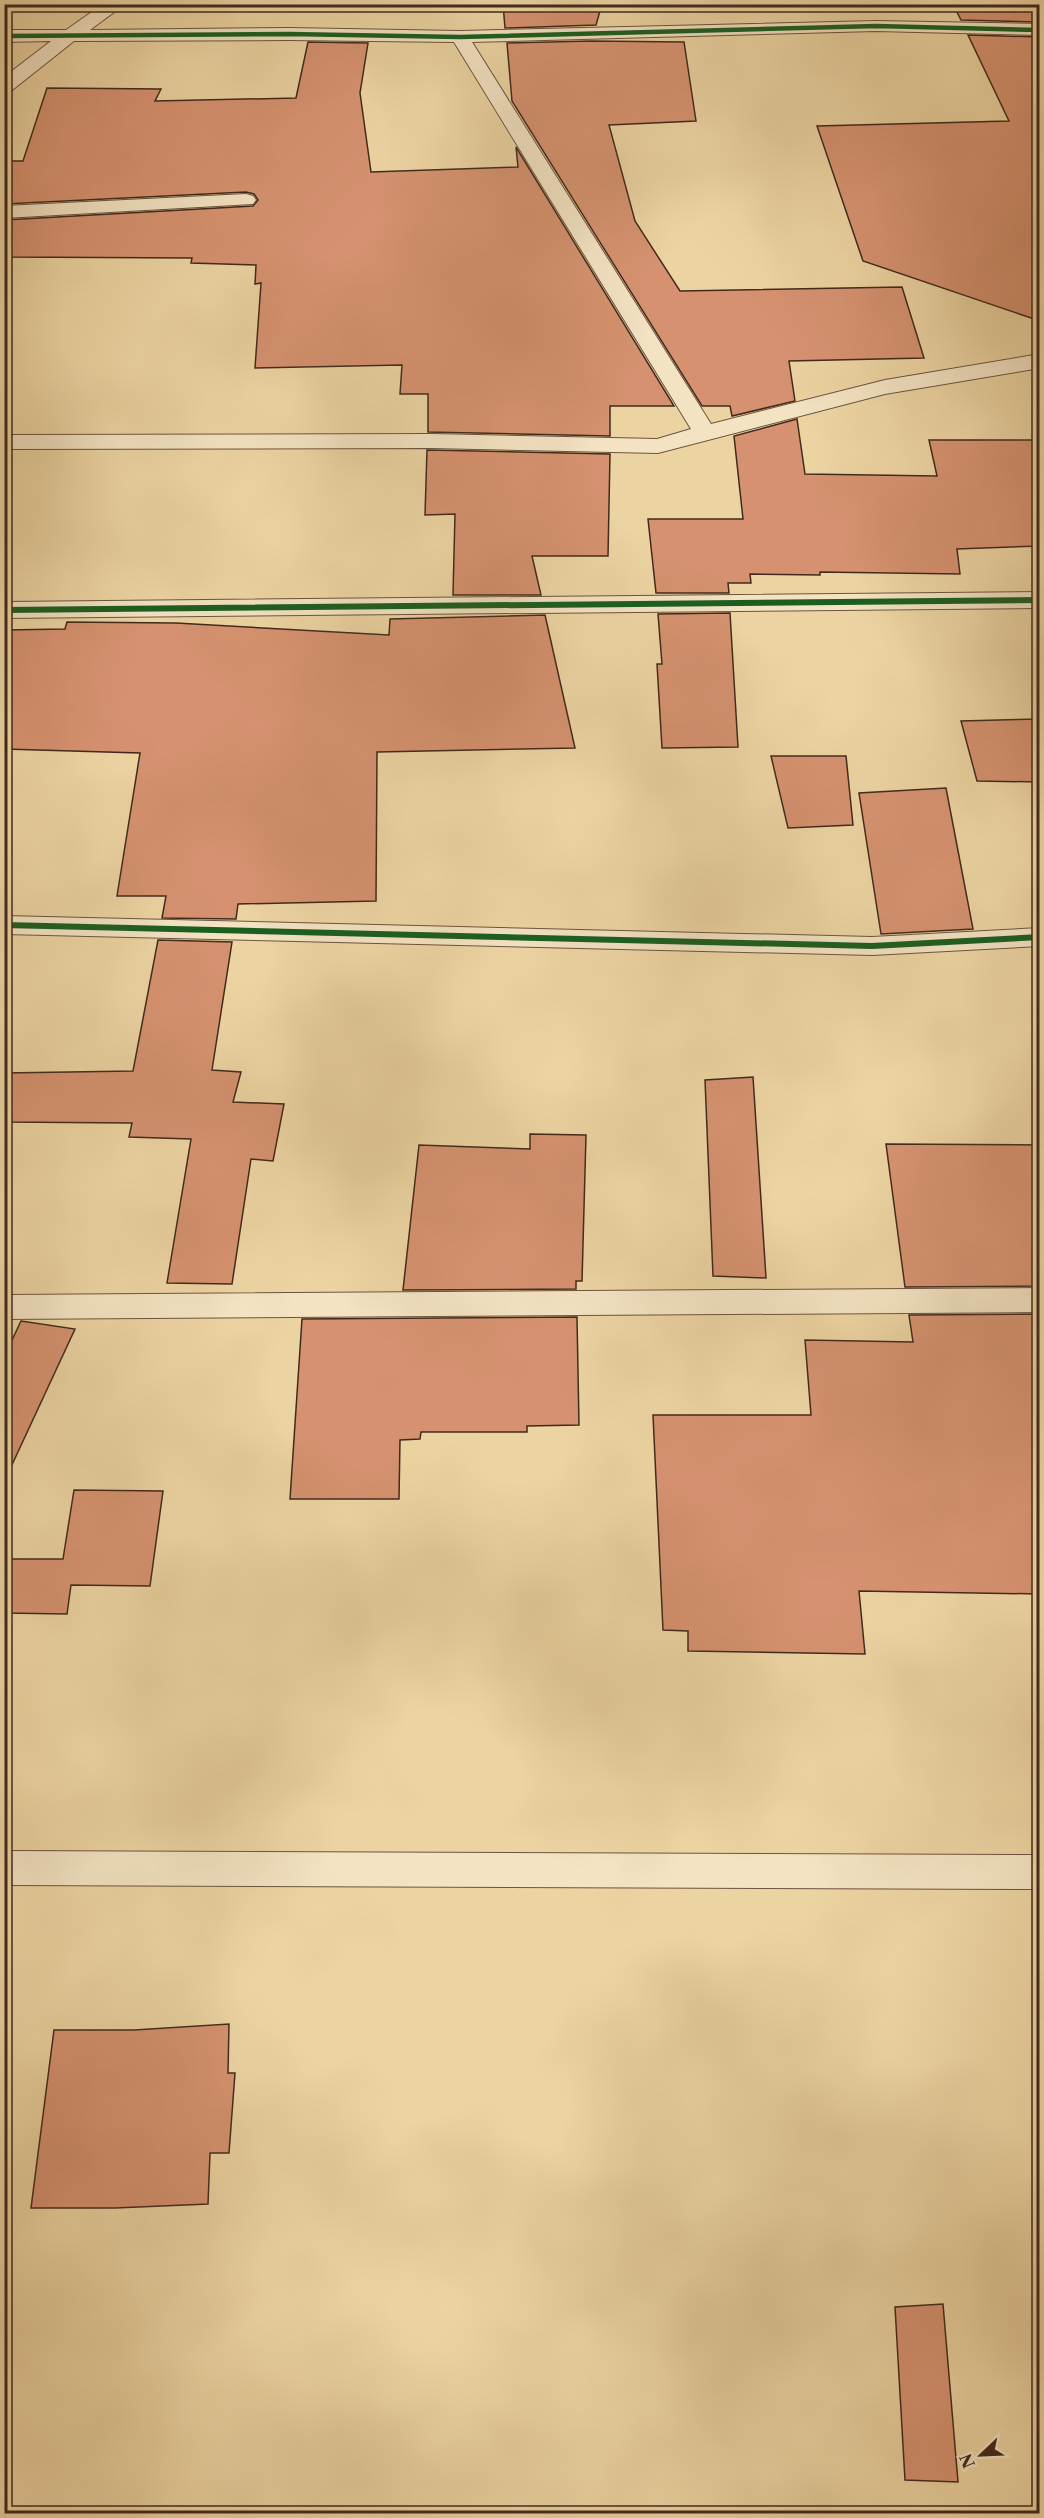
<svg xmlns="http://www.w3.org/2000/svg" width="1044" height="2518" viewBox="0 0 1044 2518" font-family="'Libre Caslon Text',serif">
<rect width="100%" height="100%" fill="#ecd4a2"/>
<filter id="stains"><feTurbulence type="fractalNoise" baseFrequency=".00333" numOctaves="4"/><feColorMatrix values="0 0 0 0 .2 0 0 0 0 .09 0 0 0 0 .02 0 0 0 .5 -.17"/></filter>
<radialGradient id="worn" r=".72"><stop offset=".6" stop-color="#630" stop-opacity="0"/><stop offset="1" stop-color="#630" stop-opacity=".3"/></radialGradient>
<path fill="#d69270" stroke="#412a1d" stroke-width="1.5" d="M 503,4 L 602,4 L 596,25 L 505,28 Z
M 1040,5 L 1040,22 L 961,20 L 954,6 Z
M 968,35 L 1040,37 L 1040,321 L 863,261 L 817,126 L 1009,121 Z
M 591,41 L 684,42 L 696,121 L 609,125 L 635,221 L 680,291 L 902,287 L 924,358 L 789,361 L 795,401 L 732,416 L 730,406 L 702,406 L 512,101 L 507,43 Z
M 308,42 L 368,43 L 360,93 L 371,172 L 518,167 L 516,147 L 674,406 L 610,406 L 610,436 L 428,432 L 428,394 L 400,394 L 402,365 L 255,368 L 261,283 L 255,284 L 256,265 L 191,263 L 192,258 L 4,257 L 4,220 L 253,206 L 258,200 L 254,194 L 246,192 L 4,204 L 4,161 L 23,161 L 47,88 L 161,89 L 155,101 L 296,98 Z
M 797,419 L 805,474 L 937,476 L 929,440 L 1040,440 L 1040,546 L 957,549 L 960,574 L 820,572 L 820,575 L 750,574 L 751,583 L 728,583 L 729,593 L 656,593 L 648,519 L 743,519 L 734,436 Z
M 427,450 L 610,454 L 608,556 L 532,556 L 541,595 L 453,595 L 455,514 L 425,515 Z
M 730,613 L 738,747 L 662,748 L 657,664 L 662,664 L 658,614 Z
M 545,615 L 575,748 L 377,752 L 376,901 L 238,904 L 236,919 L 162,918 L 166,896 L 117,896 L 140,753 L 4,749 L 4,630 L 65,629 L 67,622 L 176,623 L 389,635 L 390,619 Z
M 1040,719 L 1040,782 L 977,781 L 961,721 Z
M 771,756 L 846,756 L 853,825 L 788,828 Z
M 946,788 L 973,929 L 881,934 L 859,793 Z
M 158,940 L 232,942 L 212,1070 L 241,1072 L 233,1102 L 284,1104 L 273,1161 L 251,1159 L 232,1284 L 167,1283 L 191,1139 L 129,1137 L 132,1123 L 4,1122 L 4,1073 L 133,1071 Z
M 753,1077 L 766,1278 L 713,1276 L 705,1080 Z
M 530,1134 L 586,1135 L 582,1281 L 576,1281 L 576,1289 L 403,1290 L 419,1145 L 530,1149 Z
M 886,1144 L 1040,1145 L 1040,1286 L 905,1287 Z
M 1040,1314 L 1040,1594 L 859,1591 L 865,1654 L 688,1651 L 688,1631 L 663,1630 L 653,1415 L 811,1415 L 805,1340 L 913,1342 L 909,1315 Z
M 577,1317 L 579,1425 L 527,1426 L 527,1432 L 421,1432 L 420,1439 L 400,1440 L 399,1499 L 290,1499 L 302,1319 Z
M 21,1321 L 75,1329 L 4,1482 L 4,1357 Z
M 74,1490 L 163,1491 L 150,1586 L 71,1585 L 67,1614 L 4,1613 L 4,1559 L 63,1559 Z
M 229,2024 L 228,2073 L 235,2073 L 229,2153 L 210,2153 L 208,2204 L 115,2208 L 31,2208 L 54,2030 L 134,2030 Z
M 943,2304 L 958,2482 L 905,2480 L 895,2307 Z"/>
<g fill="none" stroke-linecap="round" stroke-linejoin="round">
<defs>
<path id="minor" d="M 103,4 L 125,4 L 90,30 L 289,28 L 460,31 L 876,21 L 1040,24 L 1040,35 L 876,31 L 472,42 L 711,424 L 885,380 L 1040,354 L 1040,368 L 885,394 L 658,453 L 431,448 L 4,449 L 4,435 L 431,434 L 657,439 L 691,429 L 454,42 L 289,40 L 74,41 L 11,91 L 4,93 L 4,77 L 51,41 L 4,42 L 4,30 L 66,30 Z
M 246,194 L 253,196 L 256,200 L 253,204 L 4,218 L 4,206 Z
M 1040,592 L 1040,608 L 4,618 L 4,602 Z
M 4,916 L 872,937 L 1040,928 L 1040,946 L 872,955 L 4,934 Z
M 1040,1288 L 1040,1312 L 4,1319 L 4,1295 Z
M 4,1851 L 1040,1855 L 1040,1889 L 4,1885 Z"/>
</defs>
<use href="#minor" stroke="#6c543e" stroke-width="2"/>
<use href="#minor" fill="#f3e3c3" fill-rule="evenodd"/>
<defs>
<path id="cycleway-far1" d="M 4,36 L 289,34 L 460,37 L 876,26 L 1040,30"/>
<path id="cycleway" d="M 4,610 L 1040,600
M 4,925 L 872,946 L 1040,937"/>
</defs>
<use href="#cycleway-far1" stroke="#f3e3c3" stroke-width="7"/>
<use href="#cycleway" stroke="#f3e3c3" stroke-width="9"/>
<use href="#cycleway-far1" stroke="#1b5e20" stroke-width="4.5"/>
<use href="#cycleway" stroke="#1b5e20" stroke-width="6"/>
</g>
<rect width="1044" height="2518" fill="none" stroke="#ecd4a2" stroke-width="24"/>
<rect x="6" y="6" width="1032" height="2506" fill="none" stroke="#412a1d" stroke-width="3"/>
<rect x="12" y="12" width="1020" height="2494" fill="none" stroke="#412a1d" stroke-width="1.5"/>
<g transform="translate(981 2455) rotate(247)" stroke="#f3e3c3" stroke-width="4.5" paint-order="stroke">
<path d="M0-4.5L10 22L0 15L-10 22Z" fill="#412a1d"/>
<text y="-9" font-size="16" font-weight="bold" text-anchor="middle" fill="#412a1d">N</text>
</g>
<rect width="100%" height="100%" filter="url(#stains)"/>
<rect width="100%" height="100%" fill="url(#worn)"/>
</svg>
